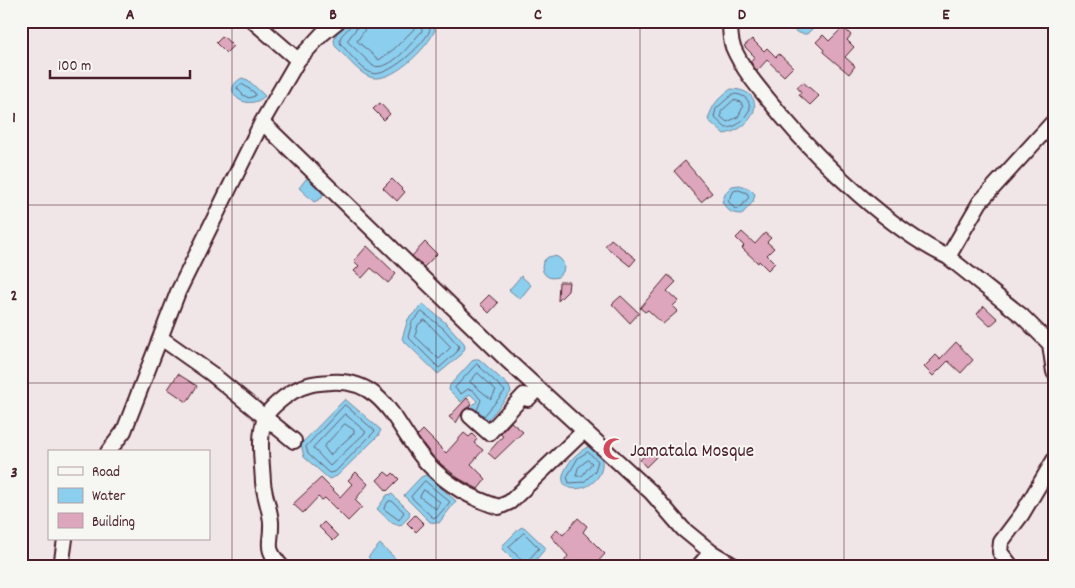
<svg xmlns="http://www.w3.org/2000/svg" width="1075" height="588" viewBox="0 0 1075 588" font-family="Dekko,sans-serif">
<rect width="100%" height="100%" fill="#f1e6e7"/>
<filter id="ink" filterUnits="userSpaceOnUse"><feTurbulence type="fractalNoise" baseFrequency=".02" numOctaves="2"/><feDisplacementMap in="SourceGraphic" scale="10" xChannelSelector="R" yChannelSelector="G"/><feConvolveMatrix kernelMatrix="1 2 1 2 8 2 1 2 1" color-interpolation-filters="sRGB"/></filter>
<g filter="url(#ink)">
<path fill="#8bceed" stroke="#71889f" d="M 349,21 L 432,21 L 435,30 C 428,48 390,85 370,77 C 358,73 345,55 335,46 L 334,40 L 338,30 Z
M 787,21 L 820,21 L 807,34 C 796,34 792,30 787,21 Z
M 242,78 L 248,80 L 265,96 C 246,114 218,90 242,78 Z
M 731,89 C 770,90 756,129 724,134 L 708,120 C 712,105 718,98 731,89 Z
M 311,178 L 323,195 L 322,198 L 314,202 L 299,188 L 306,179 Z
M 740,185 L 750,189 L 755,194 L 753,202 L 742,214 C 731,214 728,211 722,202 L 726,192 L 732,186 Z
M542 267a11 11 0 1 1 22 0a11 11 0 1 1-22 0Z
M 521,276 L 531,285 L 520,299 L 509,290 Z
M 423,304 L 447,324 L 464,343 L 465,348 L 461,355 L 438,374 L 402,339 L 408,319 Z
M 474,359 L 479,359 L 509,386 L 511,392 L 488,420 L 482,421 L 469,409 L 477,401 L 470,394 L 461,402 L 449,390 L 450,385 Z
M 345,399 L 381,430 L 378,436 L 337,476 L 329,479 L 304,457 L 301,444 Z
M 589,446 C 610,454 604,480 585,487 C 571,492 557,486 565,470 C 571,458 577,453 589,446 Z
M 426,475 L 456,501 L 439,523 L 430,522 L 405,497 L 404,495 L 421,477 Z
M 392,494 L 410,512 L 409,517 L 400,526 L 392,523 L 377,509 L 387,495 Z
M 524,527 L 546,548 L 530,567 L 520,567 L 502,549 L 503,545 L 520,528 Z
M 380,544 L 398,561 L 392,567 L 378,567 L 368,557 Z"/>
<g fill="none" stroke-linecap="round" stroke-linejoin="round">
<path stroke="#646579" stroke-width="1" d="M 352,21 C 351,31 338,33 340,43 C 348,52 360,68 371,73 C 387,79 423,45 429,32 C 431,28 428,26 428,21
M 358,21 L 356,29 L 347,41 L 373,66 C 392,71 411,43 422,31 L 421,21
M 366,21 L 364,31 L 357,41 L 379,60 L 394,49 L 414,29 L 414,21
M 242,84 L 255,93 L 255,96 L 249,98 L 243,95 L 237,88 Z
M 733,94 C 742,94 750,98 750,109 C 743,120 739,127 726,128 L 714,117 L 716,109 Z
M 734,100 L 741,102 L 743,107 L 738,117 L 727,122 L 721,117 L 721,112 Z
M 739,190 L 747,193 L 749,197 L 740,208 L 735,209 L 728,201 L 734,191 Z
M 422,312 L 443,328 L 459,346 L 457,352 L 439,368 L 408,337 L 412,322 Z
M 425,320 L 451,347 L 439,359 L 415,336 L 418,325 Z
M 477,364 L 505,391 L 484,416 L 477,410 L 481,400 L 473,390 L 468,389 L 461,394 L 455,388 Z
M 478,373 L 496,390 L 491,399 L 470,382 Z
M 345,405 L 375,431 L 335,472 L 329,473 L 308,454 L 306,447 Z
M 345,414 L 366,432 L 330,466 L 313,448 Z
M 345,424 L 354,430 L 354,433 L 330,455 L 324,447 Z
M 588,452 L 598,461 L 595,471 L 584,482 L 569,483 L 567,477 L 578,458 Z
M 588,460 L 592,463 L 582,476 L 576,476 L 578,468 Z
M 425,481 L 450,502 L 436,518 L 432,517 L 411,497 Z
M 424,490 L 440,502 L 436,509 L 420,497 Z
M 389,501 L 392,501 L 404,512 L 399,520 L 384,509 Z
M 524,533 L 539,548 L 525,564 L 509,547 Z"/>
</g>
<path fill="#dda6bd" stroke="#4a1f2b" d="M 843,27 L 851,35 L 847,40 L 854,47 L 845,57 L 855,66 L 849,74 L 823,52 L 824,50 L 816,42 L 823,35 L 829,41 Z
M 223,36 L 233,46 L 226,53 L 216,43 Z
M 752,39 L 764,51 L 767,48 L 776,57 L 779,54 L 793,67 L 784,76 L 767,60 L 757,71 L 750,61 L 755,57 L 744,46 Z
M 803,82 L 819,96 L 810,105 L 799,95 L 801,92 L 797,87 Z
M 380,103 L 390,114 L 384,120 L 373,109 Z
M 685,161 L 712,193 L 701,202 L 674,171 Z
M 392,179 L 405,192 L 397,201 L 383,188 Z
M 742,232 L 755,244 L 765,233 L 771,238 L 767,242 L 774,248 L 767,255 L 775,263 L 768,270 L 759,261 L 758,263 L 742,248 L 744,246 L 736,238 Z
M 611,239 L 636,259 L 630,266 L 605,246 Z
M 425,242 L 437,254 L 424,267 L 412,256 Z
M 367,246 L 396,274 L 388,283 L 371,268 L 362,278 L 354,271 L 359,266 L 354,261 Z
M 668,275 L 676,282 L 667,291 L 678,301 L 673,306 L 678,311 L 663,324 L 648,310 L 645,312 L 640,308 Z
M 559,282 L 569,282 L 568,291 L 558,301 Z
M 489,295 L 498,303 L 489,313 L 480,304 Z
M 621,296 L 639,313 L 630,323 L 612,304 Z
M 984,306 L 998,319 L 990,326 L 977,314 Z
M 956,342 L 973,360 L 961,373 L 948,361 L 933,376 L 924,367 L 936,355 L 940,359 Z
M 178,374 L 197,386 L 187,402 L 168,389 Z
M 467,398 L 472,404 L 463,411 L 456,423 L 449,417 Z
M 511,422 L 523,432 L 495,459 L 488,453 L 503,436 L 500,434 Z
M 423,430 L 446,453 L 464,433 L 469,437 L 472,434 L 477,439 L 474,443 L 483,450 L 471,464 L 486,479 L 478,489 L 458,478 L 435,459 L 417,436 Z
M 650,450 L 656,457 L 646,467 L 640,460 Z
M 356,472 L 368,484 L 355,500 L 362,507 L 348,521 L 325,498 L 322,500 L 318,497 L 303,513 L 293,504 L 321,478 L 340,497 L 352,484 L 348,480 Z
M 385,472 L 390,476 L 393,473 L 399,479 L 387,491 L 377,480 Z
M 415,515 L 424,524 L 416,532 L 407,523 Z
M 578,518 L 587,526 L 583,532 L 605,554 L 593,567 L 570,567 L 564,562 L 568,556 L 551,536 L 557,529 L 563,535 Z
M 324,522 L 338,536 L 333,541 L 319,527 Z"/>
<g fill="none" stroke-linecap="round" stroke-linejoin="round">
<defs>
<path id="minor" d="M 253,21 L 298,60
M 730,21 C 730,30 730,39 733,47 C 744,73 764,94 781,115 C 822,164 891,230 948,257
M 1054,121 L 980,202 L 948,257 L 1022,316 L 1050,344 L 1054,341
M 262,122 L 507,360 L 651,492 L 683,529 L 711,552 L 736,567
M 161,338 L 212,374 L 294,441
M 1050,344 L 1054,372
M 470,416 L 489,433 L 524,395 L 528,399 L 538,388
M 108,452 L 124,431 L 178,292 L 262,122 L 298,60 L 322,34 L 338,21
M 61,567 L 65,539
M 282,567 C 263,546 272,546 271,522 C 270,509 264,495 263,482 C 262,461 258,437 265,418 C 268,409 284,397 292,392 C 306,384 315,383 331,382 C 388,378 397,433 429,465 C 448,485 473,499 499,507 L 510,502 L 584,431
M 698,567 L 711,552
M 1012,567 L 1000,552 L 1001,542 L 1022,514 L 1054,460"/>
</defs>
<use href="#minor" stroke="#4a1f2b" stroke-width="18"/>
<use href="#minor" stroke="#f6f6f2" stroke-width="14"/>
</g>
</g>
<path fill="none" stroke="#4a1f2b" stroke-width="1" stroke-opacity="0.55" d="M 232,21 L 232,567M 436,21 L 436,567M 640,21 L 640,567M 844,21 L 844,567M 21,205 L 1054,205M 21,383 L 1054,383"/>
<defs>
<symbol id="mosque-bare" viewBox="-9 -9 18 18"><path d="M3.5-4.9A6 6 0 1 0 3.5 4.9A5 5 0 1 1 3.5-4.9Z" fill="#d1495b" stroke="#f6f6f2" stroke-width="2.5" paint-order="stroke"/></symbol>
</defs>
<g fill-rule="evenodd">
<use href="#mosque-bare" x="598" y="433" width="32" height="32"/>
</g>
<g text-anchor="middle" stroke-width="4" stroke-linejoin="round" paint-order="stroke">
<g font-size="19" fill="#4a1f2b" stroke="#f6f6f2" text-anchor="start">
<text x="630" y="456">Jamatala Mosque</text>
</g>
</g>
<rect width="1075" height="588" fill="none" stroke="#f6f6f2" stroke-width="55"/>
<rect x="48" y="450" width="162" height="90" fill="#f6f6f2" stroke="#b1a0a2"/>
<rect x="58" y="467" width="25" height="8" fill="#f6f6f2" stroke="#b1a0a2"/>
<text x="92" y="476" font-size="15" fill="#4a1f2b">Road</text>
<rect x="58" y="488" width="25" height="15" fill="#8bceed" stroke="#b1a0a2"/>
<text x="92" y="500" font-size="15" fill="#4a1f2b">Water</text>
<rect x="58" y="513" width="25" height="15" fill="#dda6bd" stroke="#b1a0a2"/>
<text x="92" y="526" font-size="15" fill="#4a1f2b">Building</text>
<path d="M50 70v8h140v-8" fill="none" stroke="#4a1f2b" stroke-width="2.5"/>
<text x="58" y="70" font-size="15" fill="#4a1f2b" stroke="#f6f6f2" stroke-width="4" paint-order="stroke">100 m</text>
<rect x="28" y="28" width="1020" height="532" fill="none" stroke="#4a1f2b" stroke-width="2"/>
<g font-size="16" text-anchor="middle" font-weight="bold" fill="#4a1f2b">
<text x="130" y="19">A</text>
<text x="333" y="19">B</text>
<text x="538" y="19">C</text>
<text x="742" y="19">D</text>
<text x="946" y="19">E</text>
<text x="14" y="122">1</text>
<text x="14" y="300">2</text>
<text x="14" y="477">3</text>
</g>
</svg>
